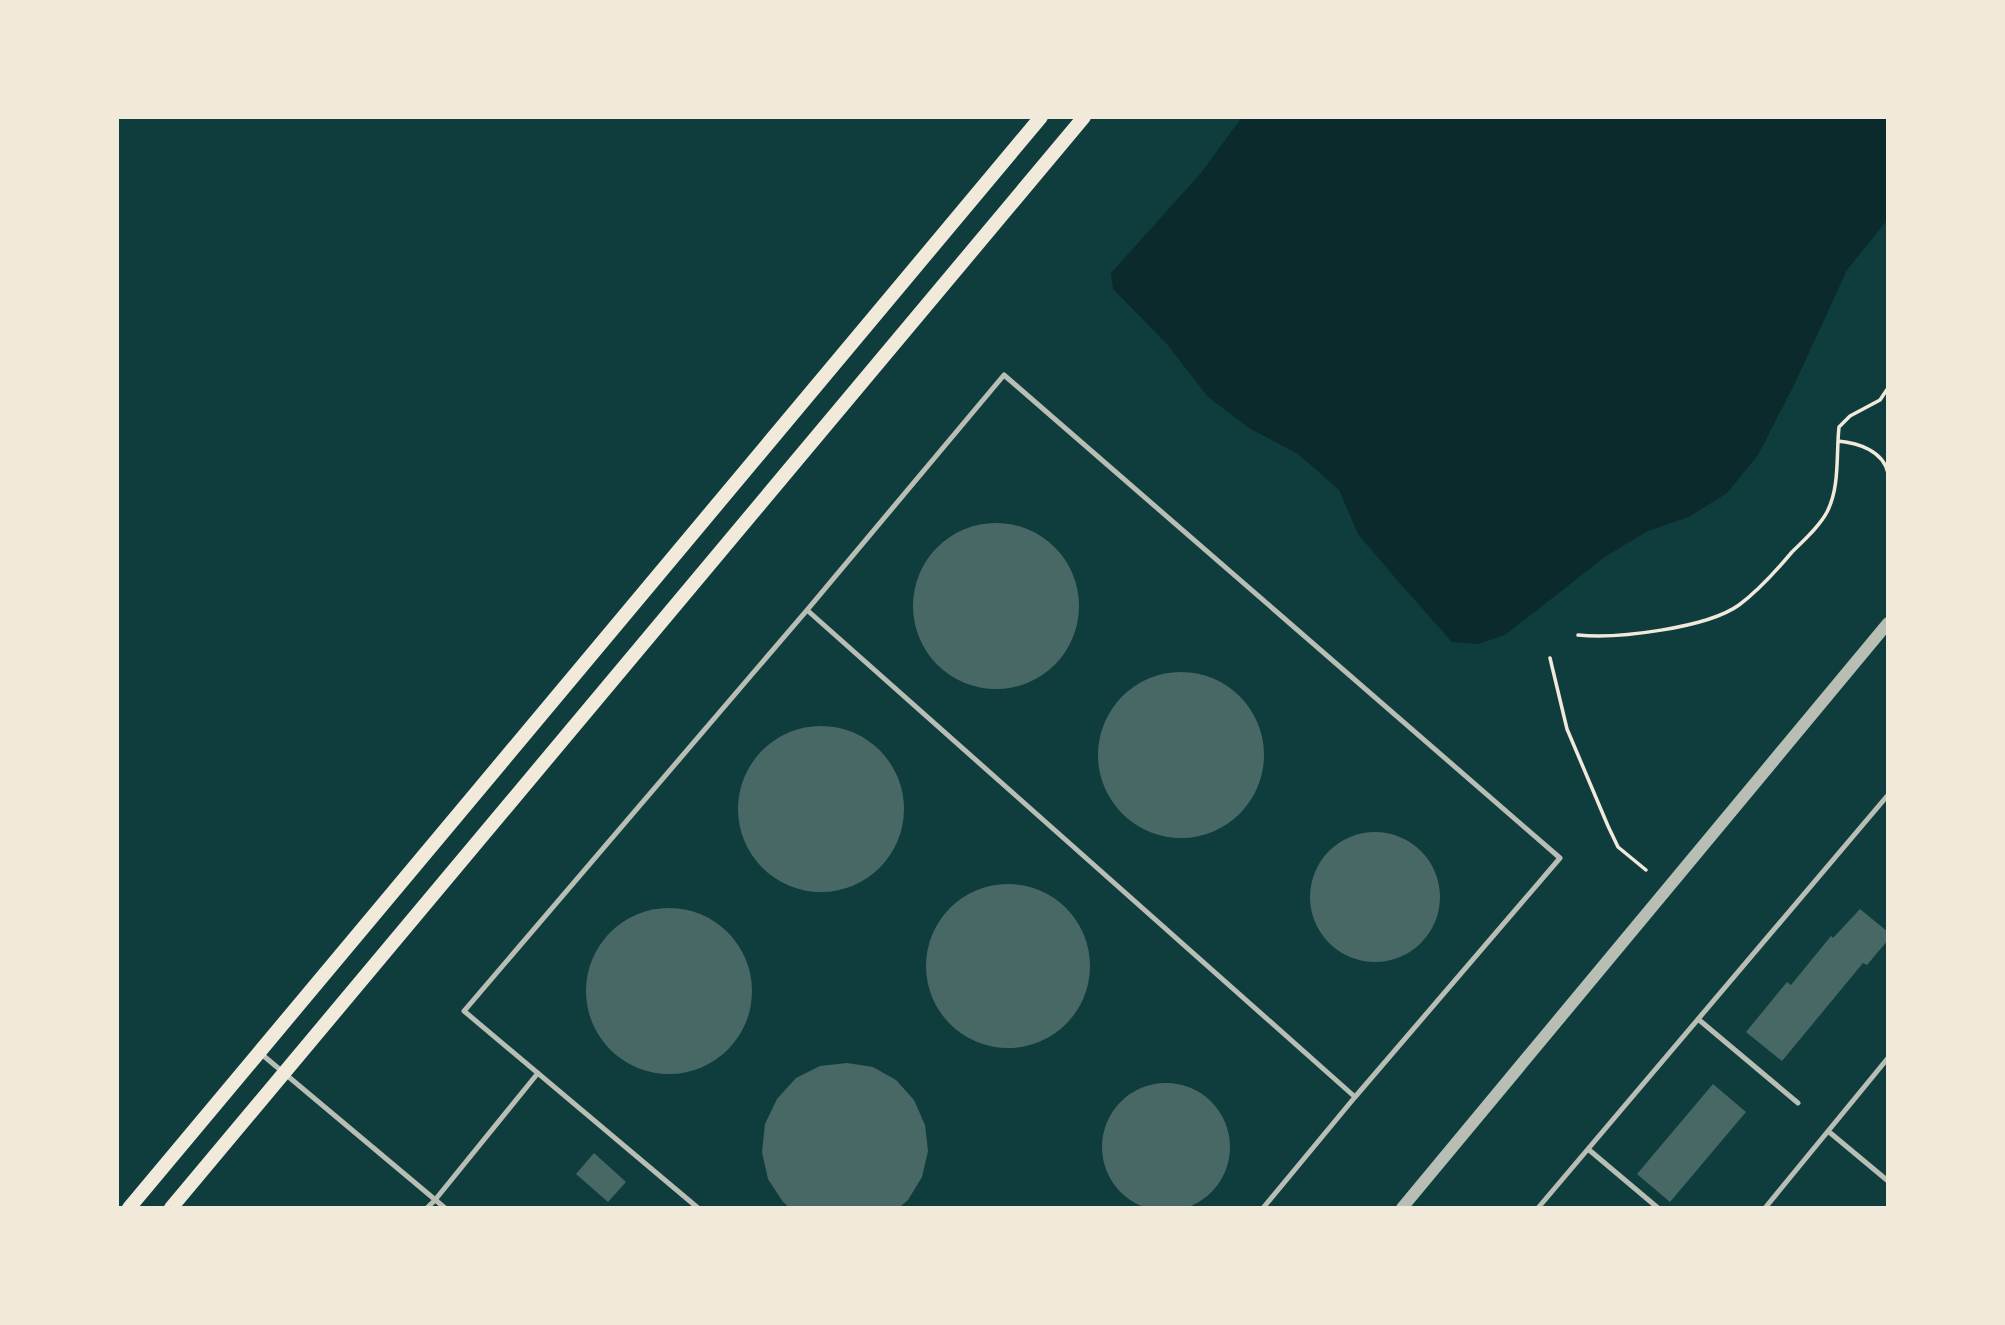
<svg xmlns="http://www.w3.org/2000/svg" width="2005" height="1325" viewBox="0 0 2005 1325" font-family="'Sofia Sans Condensed',sans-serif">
<rect width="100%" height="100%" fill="#0f3d3e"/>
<path fill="#0a2a2b" d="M 1242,117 L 1888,117 L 1888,219 L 1847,270 L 1795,383 L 1758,455 L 1727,493 L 1689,517 L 1648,531 L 1606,556 L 1505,635 L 1478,644 L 1452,642 L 1397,580 L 1358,534 L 1339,490 L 1298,454 L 1249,428 L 1208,397 L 1166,343 L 1113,289 L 1111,273 L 1201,173 Z"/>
<path fill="#486865" d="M913 606a83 83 0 1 1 166 0a83 83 0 1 1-166 0Z
M1098 755a83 83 0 1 1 166 0a83 83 0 1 1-166 0Z
M738 809a83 83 0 1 1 166 0a83 83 0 1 1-166 0Z
M1310 897a65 65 0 1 1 130 0a65 65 0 1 1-130 0Z
M926 966a82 82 0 1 1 164 0a82 82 0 1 1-164 0Z
M586 991a83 83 0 1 1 166 0a83 83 0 1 1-166 0Z
M 1860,909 L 1888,932 L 1888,940 L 1867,965 L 1863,963 L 1782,1061 L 1746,1032 L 1787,982 L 1791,985 L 1831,936 L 1833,938 Z
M 847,1063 L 873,1067 L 896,1080 L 914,1100 L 925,1125 L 928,1151 L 922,1177 L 908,1200 L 899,1208 L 790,1208 L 783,1202 L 768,1179 L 762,1152 L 765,1124 L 777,1099 L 796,1078 L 820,1066 Z
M1102 1147a64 64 0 1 1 128 0a64 64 0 1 1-128 0Z
M 1713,1084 L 1746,1112 L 1670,1202 L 1637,1174 Z
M 594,1153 L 626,1182 L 608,1202 L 576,1174 Z"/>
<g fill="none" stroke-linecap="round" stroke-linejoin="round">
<path stroke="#f1e9da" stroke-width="3.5" d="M 1838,441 C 1859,443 1883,451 1888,473
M 1578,635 C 1617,639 1707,628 1739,605 C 1759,590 1776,571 1792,552 C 1804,540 1819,527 1827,512 C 1840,487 1836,455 1839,427 L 1850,416 L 1880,400 L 1888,388
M 1550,658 L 1567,729 L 1608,826 L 1618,847 L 1646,870"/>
<path stroke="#b8beb3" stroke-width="5" d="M 807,610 L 1355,1097 L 1263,1208
M 1698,1019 L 1798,1103
M 259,1052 L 445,1208
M 1828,1131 L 1888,1181
M 1588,1149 L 1658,1208
M 427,1208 L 435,1200 L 538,1073
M 698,1208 L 464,1011 L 807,610 L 1004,375 L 1560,858 L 1355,1097
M 1538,1208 L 1888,795
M 1765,1208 L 1888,1058"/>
<path stroke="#b8beb3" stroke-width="12" d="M 1402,1208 L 1888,623"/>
<path stroke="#f1e9da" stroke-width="14" d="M 129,1208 L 1041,117
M 171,1208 L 1084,117"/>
</g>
<rect width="2005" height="1325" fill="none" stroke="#f1e9da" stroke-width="238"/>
</svg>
